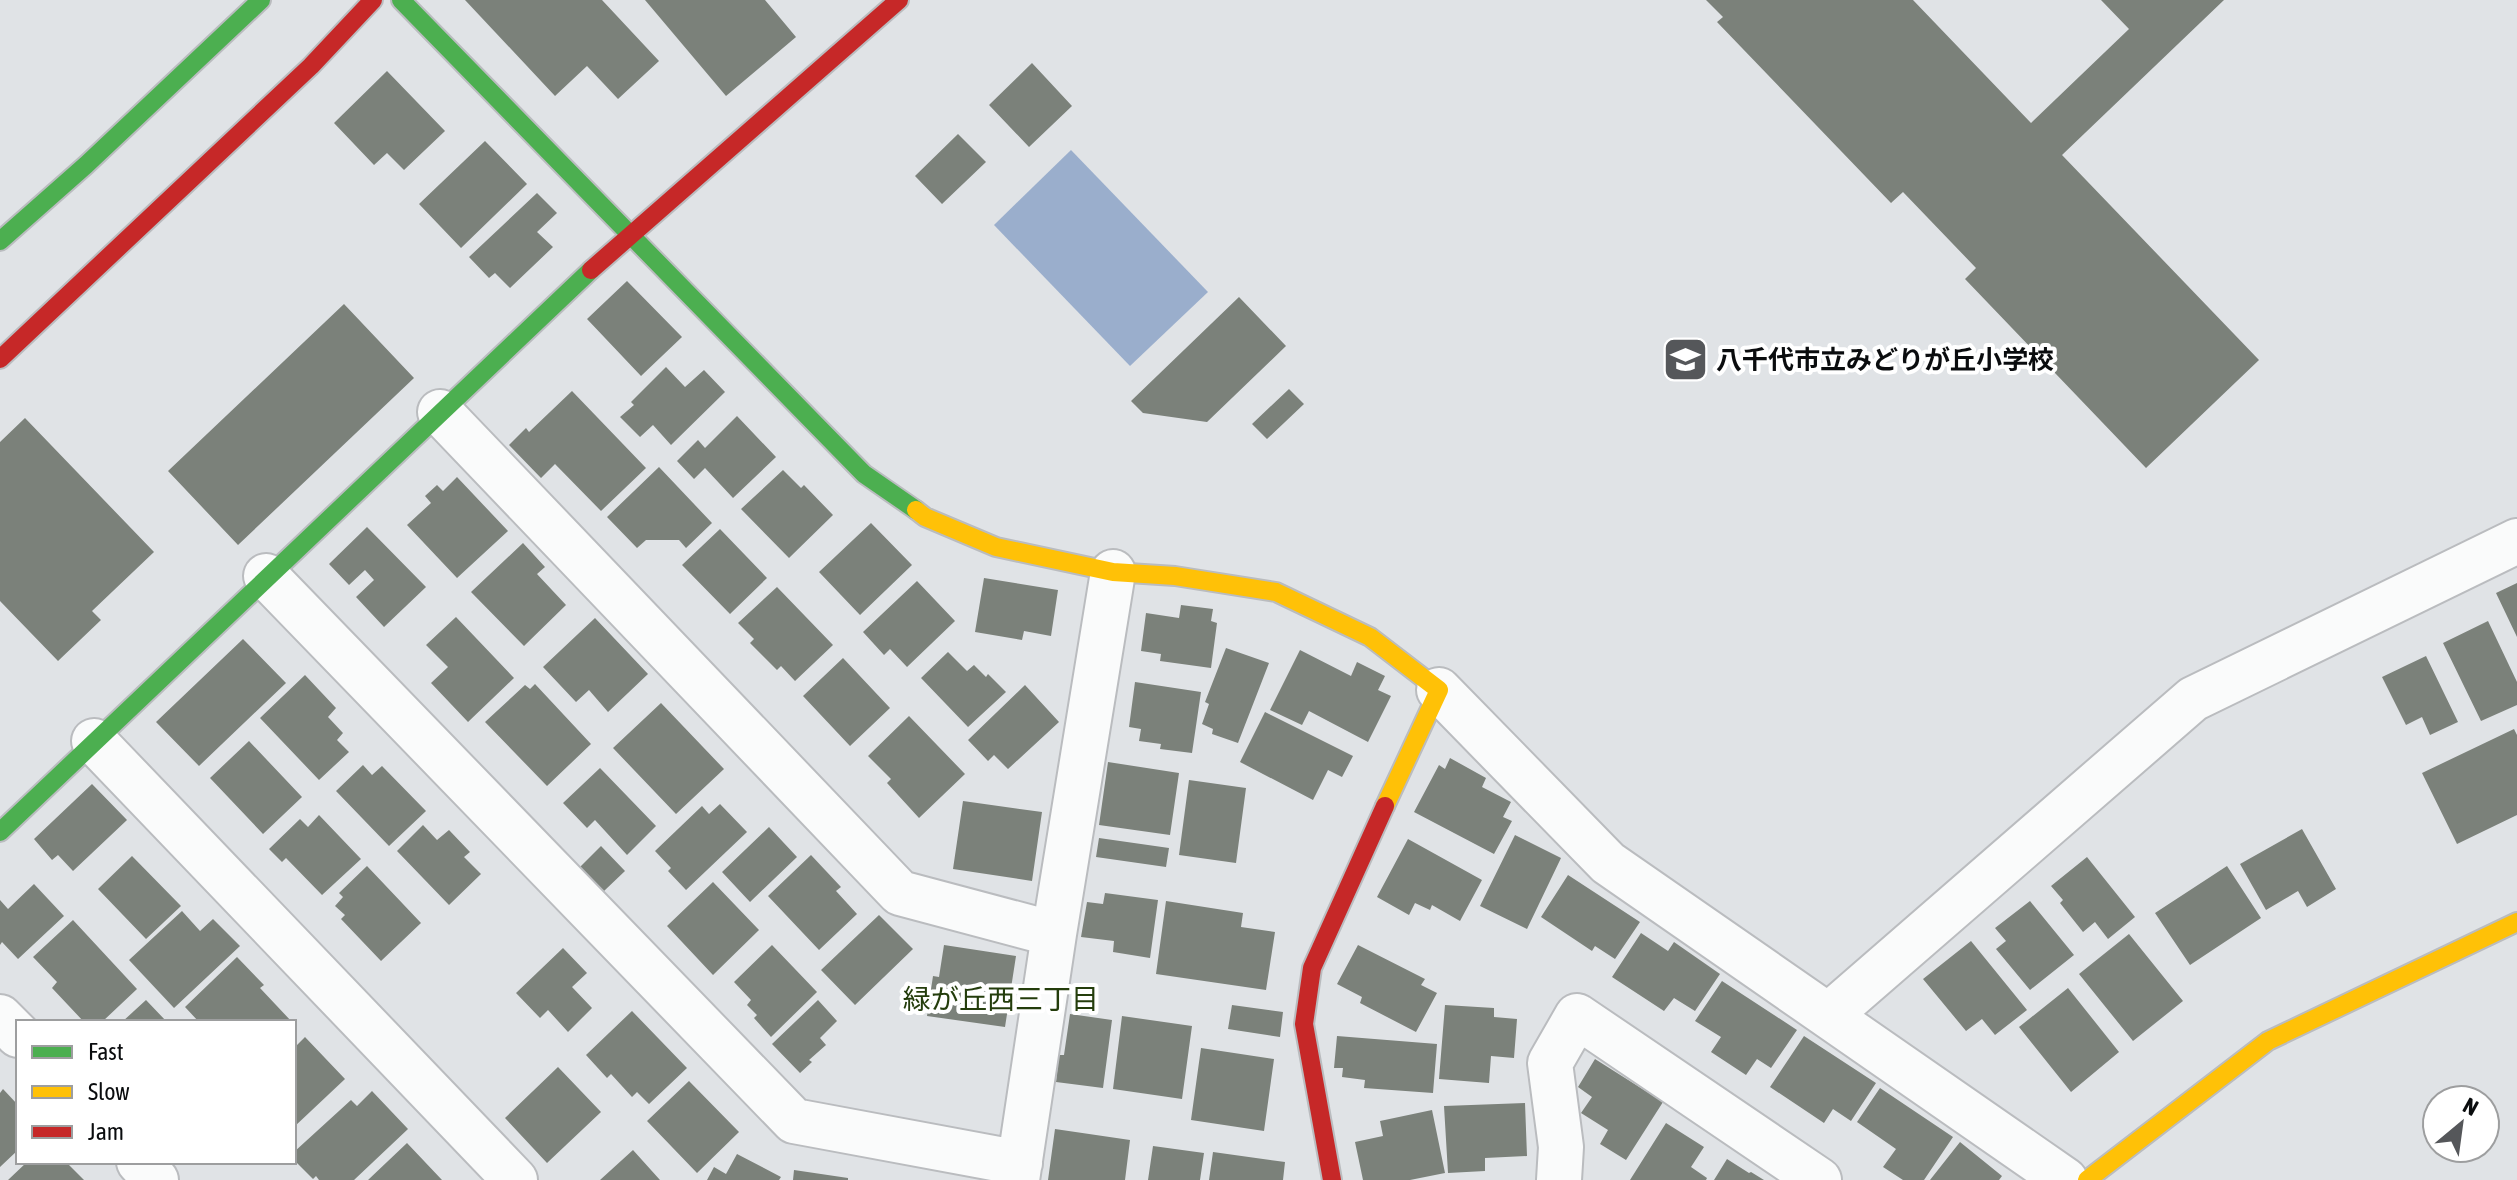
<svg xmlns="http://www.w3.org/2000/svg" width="2517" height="1180" viewBox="0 0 2517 1180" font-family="'Asap Condensed','Noto Sans JP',sans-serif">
<rect width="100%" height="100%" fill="#e0e3e6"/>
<path fill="#9aaecc" d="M 1071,150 L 1208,292 L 1130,366 L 994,225 Z"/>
<path fill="#7b817a" d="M 465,0 L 602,0 L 659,61 L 618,99 L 587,66 L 555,96 Z
M 645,0 L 765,0 L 796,37 L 726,96 Z
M 1706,0 L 1913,0 L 2031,123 L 2129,29 L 2101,0 L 2224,0 L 2062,155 L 2259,360 L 2146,468 L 1965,279 L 1976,268 L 1903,192 L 1891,203 L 1717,22 L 1723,17 Z
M 1032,63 L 1072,106 L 1029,147 L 989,105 Z
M 387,71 L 445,131 L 404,170 L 387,153 L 374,165 L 334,123 Z
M 958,134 L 986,162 L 942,204 L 915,176 Z
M 485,141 L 527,184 L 461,248 L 419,204 Z
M 537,193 L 557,213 L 537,232 L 553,247 L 510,288 L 495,273 L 489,278 L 469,257 Z
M 627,281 L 682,337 L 641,376 L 587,319 Z
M 1239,297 L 1286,346 L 1207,422 L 1143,413 L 1131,401 Z
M 344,304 L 414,378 L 238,545 L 168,471 Z
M 666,367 L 685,387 L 704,370 L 725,392 L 671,445 L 653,425 L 640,437 L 620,417 L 634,405 L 631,402 Z
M 1289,389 L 1304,404 L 1267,439 L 1252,424 Z
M 572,391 L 646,468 L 601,511 L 555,464 L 541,478 L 509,445 L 526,428 L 529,432 Z
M 737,416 L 776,457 L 733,498 L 705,468 L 694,479 L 677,461 L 698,440 L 705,448 Z
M 25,418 L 154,552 L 92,611 L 101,620 L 58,661 L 0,601 L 0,442 Z
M 659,467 L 712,523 L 686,548 L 679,540 L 646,540 L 637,548 L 607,517 Z
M 783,470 L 801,488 L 804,485 L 833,515 L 789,558 L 741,509 Z
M 457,477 L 508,531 L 457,578 L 407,525 L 431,503 L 425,496 L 437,485 L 443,491 Z
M 871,523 L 912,565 L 860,615 L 819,572 Z
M 367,527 L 426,587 L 384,627 L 356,597 L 374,580 L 365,570 L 349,585 L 329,564 Z
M 720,529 L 767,578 L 730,614 L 682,565 Z
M 523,543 L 545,567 L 537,574 L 566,605 L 524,646 L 471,592 Z
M 984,578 L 1058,590 L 1051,636 L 1024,631 L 1022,640 L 975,632 Z
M 917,581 L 955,621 L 907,667 L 890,649 L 884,655 L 863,632 Z
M 2517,583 L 2517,637 L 2496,593 Z
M 777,587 L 833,645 L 795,681 L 781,666 L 777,670 L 750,643 L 754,639 L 738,623 Z
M 1181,605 L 1213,609 L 1211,621 L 1217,623 L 1211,668 L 1160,661 L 1161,654 L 1141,651 L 1146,613 L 1179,618 Z
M 456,617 L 514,678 L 468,722 L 431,683 L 448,667 L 426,645 Z
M 595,618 L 648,674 L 608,712 L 589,690 L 576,702 L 543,667 Z
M 2488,621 L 2517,682 L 2517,705 L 2481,721 L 2443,643 Z
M 243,639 L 286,683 L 199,766 L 156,722 Z
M 1226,648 L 1269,663 L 1238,743 L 1212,734 L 1213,729 L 1202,724 L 1209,704 L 1205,702 Z
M 1300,650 L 1351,676 L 1357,662 L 1385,676 L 1378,690 L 1391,696 L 1368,742 L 1309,711 L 1302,725 L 1270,710 Z
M 948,652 L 967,671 L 974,665 L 986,677 L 988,674 L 1006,692 L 968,727 L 921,678 Z
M 2426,656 L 2458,722 L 2430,735 L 2422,717 L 2406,725 L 2382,677 Z
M 843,658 L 890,708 L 850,746 L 803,696 Z
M 305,675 L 336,708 L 328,717 L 343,733 L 337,740 L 349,752 L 319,780 L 260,718 Z
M 1135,682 L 1201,692 L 1192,753 L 1160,749 L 1161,744 L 1139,741 L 1141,729 L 1129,727 Z
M 535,684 L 591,744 L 547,786 L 485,722 L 525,685 L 530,689 Z
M 1025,685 L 1059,722 L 1008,769 L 994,755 L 988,761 L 968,740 Z
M 661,703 L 724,769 L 676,814 L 613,748 Z
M 1265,712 L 1353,756 L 1342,777 L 1328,770 L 1313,800 L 1240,762 Z
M 909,716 L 965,774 L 919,818 L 887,783 L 891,779 L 868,756 Z
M 2514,729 L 2517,735 L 2517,815 L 2457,844 L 2422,773 Z
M 249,741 L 302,797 L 263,834 L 210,778 Z
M 1450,758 L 1486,778 L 1482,787 L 1511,802 L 1503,817 L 1512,821 L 1494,854 L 1414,812 L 1439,765 L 1445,769 Z
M 1108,762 L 1179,773 L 1170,835 L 1099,825 Z
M 363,765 L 372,775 L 382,766 L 426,811 L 389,846 L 336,791 Z
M 600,768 L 656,826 L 627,855 L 595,820 L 587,828 L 563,803 Z
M 1189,780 L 1246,788 L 1236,863 L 1179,855 Z
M 92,784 L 127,820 L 73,871 L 58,855 L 52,860 L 34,839 Z
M 963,801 L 1042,812 L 1032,881 L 953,869 Z
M 720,804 L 747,832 L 686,890 L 668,871 L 671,868 L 655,851 L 702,806 L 709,814 Z
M 319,815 L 361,859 L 322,895 L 286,858 L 282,862 L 269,849 L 300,819 L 308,827 Z
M 423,825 L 437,840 L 449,830 L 470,852 L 464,857 L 481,874 L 449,905 L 397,851 Z
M 769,827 L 797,857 L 750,902 L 722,872 Z
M 2302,829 L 2336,889 L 2307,907 L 2298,891 L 2266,910 L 2240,864 Z
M 1515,835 L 1561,858 L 1527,929 L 1480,906 Z
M 1099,838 L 1169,848 L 1166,867 L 1096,857 Z
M 1408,839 L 1482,880 L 1460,921 L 1432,905 L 1430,910 L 1415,903 L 1409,915 L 1377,897 Z
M 601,846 L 625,871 L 604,891 L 580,867 Z
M 811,855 L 841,887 L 836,891 L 857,914 L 819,950 L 768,896 Z
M 132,856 L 181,906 L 146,939 L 98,889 Z
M 2087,857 L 2135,917 L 2108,939 L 2095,922 L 2083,932 L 2060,903 L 2063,900 L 2051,886 Z
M 367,866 L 421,923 L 381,961 L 341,919 L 345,915 L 335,906 L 343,897 L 339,893 Z
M 2227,866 L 2261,918 L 2190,965 L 2155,913 Z
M 1568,875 L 1640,922 L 1615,959 L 1595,946 L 1592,951 L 1541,917 Z
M 713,882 L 759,930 L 713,975 L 667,926 Z
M 34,884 L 64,916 L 18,959 L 2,942 L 0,945 L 0,900 L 8,909 Z
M 1105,893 L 1158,900 L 1150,958 L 1113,952 L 1114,941 L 1081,937 L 1087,902 L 1103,904 Z
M 1166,901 L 1243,913 L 1241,927 L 1275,932 L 1266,990 L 1156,974 Z
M 2030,901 L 2074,955 L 2030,990 L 1996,949 L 2006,941 L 1995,928 Z
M 182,911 L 200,931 L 213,919 L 240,946 L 174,1008 L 129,960 Z
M 879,915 L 913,949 L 855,1005 L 821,970 Z
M 73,920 L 137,989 L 102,1022 L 84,1022 L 52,988 L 57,982 L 33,957 Z
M 1641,933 L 1668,951 L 1674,942 L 1720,974 L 1695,1011 L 1674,998 L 1664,1011 L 1612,977 Z
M 2129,934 L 2183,1001 L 2133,1041 L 2079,974 Z
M 1971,941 L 2027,1010 L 1995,1035 L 1982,1019 L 1966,1031 L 1923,979 Z
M 772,945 L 817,992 L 771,1037 L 754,1018 L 757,1015 L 747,1005 L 751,1000 L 734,982 Z
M 944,945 L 1016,956 L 1005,1027 L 927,1016 L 933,976 L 939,977 Z
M 1358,945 L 1425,979 L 1421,985 L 1437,993 L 1416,1032 L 1360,1003 L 1362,997 L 1337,984 Z
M 563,948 L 587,973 L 572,987 L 592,1008 L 568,1032 L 548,1010 L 540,1018 L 516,993 Z
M 237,957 L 264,985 L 260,988 L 292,1022 L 199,1022 L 185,1007 Z
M 1722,981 L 1797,1030 L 1771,1068 L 1757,1059 L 1746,1075 L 1711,1052 L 1721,1037 L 1695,1021 Z
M 2068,988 L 2119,1052 L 2071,1092 L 2019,1027 Z
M 146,1000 L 167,1022 L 122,1022 Z
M 818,1000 L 837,1021 L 820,1038 L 826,1045 L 809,1060 L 812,1062 L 800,1073 L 772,1044 Z
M 1232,1005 L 1283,1012 L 1280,1037 L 1228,1029 Z
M 1445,1005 L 1494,1008 L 1494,1017 L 1517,1019 L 1514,1058 L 1491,1056 L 1489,1083 L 1439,1079 Z
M 632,1011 L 687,1068 L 649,1104 L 637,1092 L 632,1097 L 611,1074 L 607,1078 L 586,1055 Z
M 1070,1014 L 1112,1020 L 1103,1088 L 1056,1082 L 1059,1055 L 1064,1055 Z
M 1122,1016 L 1192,1026 L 1182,1099 L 1113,1089 Z
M 1337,1036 L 1437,1044 L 1433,1093 L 1364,1088 L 1365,1080 L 1342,1077 L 1343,1068 L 1334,1068 Z
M 1804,1036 L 1876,1083 L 1851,1121 L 1833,1109 L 1824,1123 L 1770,1087 Z
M 305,1037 L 345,1079 L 294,1127 L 294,1048 Z
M 1201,1048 L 1274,1059 L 1264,1131 L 1191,1120 Z
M 1595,1059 L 1663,1102 L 1626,1160 L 1600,1144 L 1608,1130 L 1581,1113 L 1592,1097 L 1578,1087 Z
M 558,1067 L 601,1112 L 547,1163 L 505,1118 Z
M 689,1081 L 739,1132 L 697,1173 L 647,1121 Z
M 1880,1088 L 1953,1137 L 1924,1180 L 1903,1180 L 1883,1167 L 1896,1149 L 1857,1122 Z
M 3,1089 L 18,1105 L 18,1150 L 0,1167 L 0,1093 Z
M 372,1091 L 408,1129 L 354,1180 L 319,1180 L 316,1176 L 313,1179 L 294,1160 L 294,1152 L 351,1100 L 357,1106 Z
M 1525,1103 L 1527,1156 L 1485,1158 L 1485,1171 L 1448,1173 L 1444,1106 Z
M 1432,1110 L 1445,1173 L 1410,1180 L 1363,1180 L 1355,1142 L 1383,1136 L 1380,1121 Z
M 1666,1123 L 1704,1147 L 1691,1167 L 1707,1178 L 1706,1180 L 1630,1180 Z
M 1055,1129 L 1130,1140 L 1125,1180 L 1048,1180 Z
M 1960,1142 L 2002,1176 L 1999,1180 L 1930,1180 Z
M 407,1143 L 442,1180 L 368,1180 Z
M 1153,1146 L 1204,1153 L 1200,1180 L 1148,1180 Z
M 633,1150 L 660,1180 L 600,1180 Z
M 1213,1152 L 1285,1162 L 1283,1180 L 1209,1180 Z
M 737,1154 L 781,1177 L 779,1180 L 707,1180 L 714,1167 L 726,1174 Z
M 1727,1159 L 1749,1173 L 1751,1172 L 1764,1180 L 1714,1180 Z
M 27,1162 L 66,1162 L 84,1180 L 8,1180 Z
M 794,1170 L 848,1178 L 848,1180 L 793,1180 Z"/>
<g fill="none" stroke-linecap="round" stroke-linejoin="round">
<defs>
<path id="street" d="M 440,412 L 900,893 L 1054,934
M 266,576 L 794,1121 L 1020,1163
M 1439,690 L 1608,863 L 2065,1180
M 94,741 L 515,1180
M 1829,1015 L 2193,699 L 2517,541
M 0,1017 L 18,1035
M 139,1162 L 156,1180
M 1017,1180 L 1054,934 L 1113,572
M 1559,1180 L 1561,1147 L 1550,1063 L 1577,1016 L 1819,1180"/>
<path id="fast" d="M 401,0 L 864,474 L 916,510
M 0,241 L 86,165 L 261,0
M 0,832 L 591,270"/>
<path id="slow" d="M 916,510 L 925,517 L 996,547 L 1113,572 L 1175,576 L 1276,592 L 1370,637 L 1439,690 L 1385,806
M 2087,1180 L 2268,1041 L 2517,922"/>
<path id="jam" d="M 591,270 L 899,0
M 0,359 L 311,66 L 373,0
M 1332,1180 L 1304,1024 L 1312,968 L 1385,806"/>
</defs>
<use href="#street" stroke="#babcbf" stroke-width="48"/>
<use href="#fast" stroke="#babcbf" stroke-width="22"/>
<use href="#slow" stroke="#babcbf" stroke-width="22"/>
<use href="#jam" stroke="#babcbf" stroke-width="22"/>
<use href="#street" stroke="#fafbfb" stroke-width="44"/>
<use href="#fast" stroke="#4caf50" stroke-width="18"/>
<use href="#slow" stroke="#ffc107" stroke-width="18"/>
<use href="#jam" stroke="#c62828" stroke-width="18"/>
</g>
<defs>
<symbol id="school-square" viewBox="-11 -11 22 22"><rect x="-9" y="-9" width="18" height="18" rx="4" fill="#55575a" stroke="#fff"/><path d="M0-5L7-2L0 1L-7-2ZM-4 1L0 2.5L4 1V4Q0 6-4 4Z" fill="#fff"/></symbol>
</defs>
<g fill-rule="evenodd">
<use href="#school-square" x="1660" y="334" width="51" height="51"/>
</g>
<g text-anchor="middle" stroke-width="8" stroke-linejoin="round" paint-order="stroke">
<g font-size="26" font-weight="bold" fill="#0a0c0e" stroke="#fff" text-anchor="start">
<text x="1716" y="369">八千代市立みどりが丘小学校</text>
</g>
<g font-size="28" fill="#243d0c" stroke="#fff">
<text x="1001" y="1009">緑が丘西三丁目</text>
</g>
</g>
<rect x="16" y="1020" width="280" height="144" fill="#ffffff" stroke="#9d9e9f" stroke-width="2"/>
<rect x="32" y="1046" width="40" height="12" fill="#4caf50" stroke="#9d9e9f" stroke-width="2"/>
<text x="88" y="1060" font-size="24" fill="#0a0c0e">Fast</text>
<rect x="32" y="1086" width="40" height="12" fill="#ffc107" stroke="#9d9e9f" stroke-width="2"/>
<text x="88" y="1100" font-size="24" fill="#0a0c0e">Slow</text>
<rect x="32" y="1126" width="40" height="12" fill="#c62828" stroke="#9d9e9f" stroke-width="2"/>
<text x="88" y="1140" font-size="24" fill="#0a0c0e">Jam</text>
<g transform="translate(2461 1124) rotate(29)"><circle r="38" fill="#ffffff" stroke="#9d9e9f" stroke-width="2"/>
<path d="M0-6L14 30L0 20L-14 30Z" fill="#55575a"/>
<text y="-12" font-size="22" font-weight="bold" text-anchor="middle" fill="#0a0c0e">N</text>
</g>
</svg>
